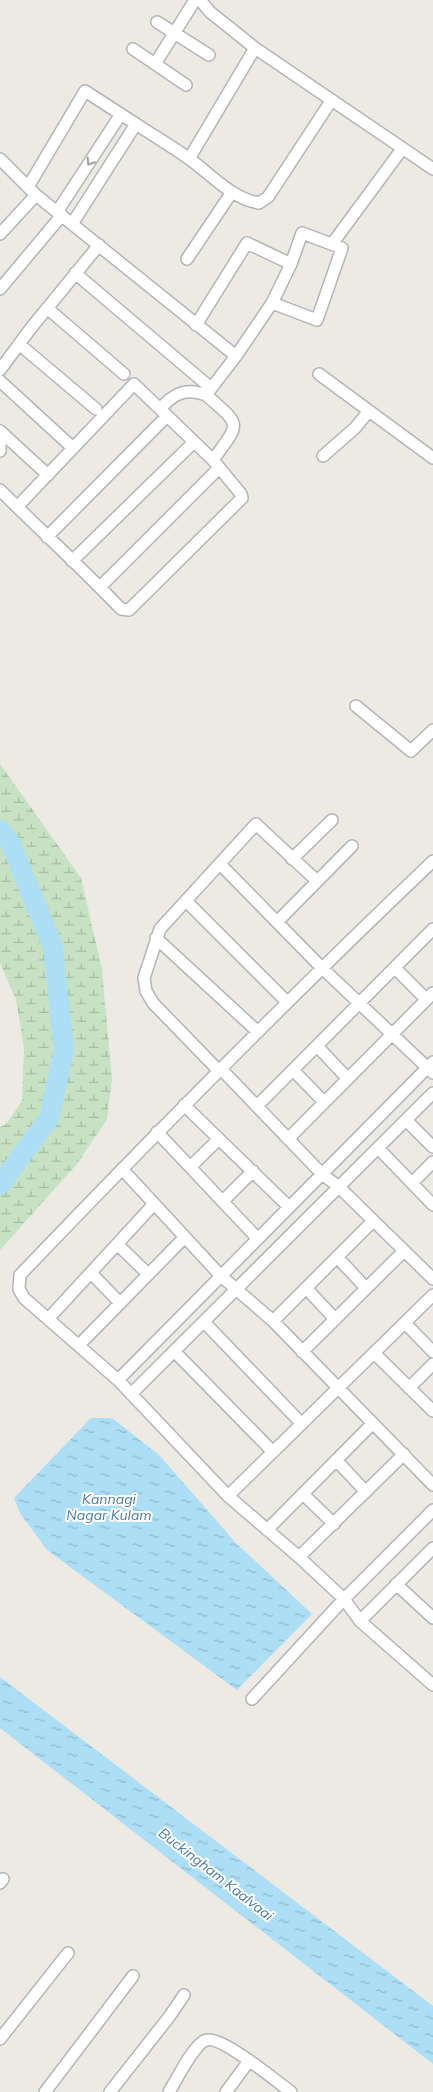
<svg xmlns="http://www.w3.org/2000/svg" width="433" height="2092" viewBox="0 0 433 2092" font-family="Mulish,sans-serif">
<defs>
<pattern id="wetland-marsh" width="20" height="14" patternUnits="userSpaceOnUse" patternTransform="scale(1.25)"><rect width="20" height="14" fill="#c7e2c3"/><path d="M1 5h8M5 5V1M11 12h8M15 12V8" fill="none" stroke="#a5bba2"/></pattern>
<pattern id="water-ripples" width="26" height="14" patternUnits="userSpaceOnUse" patternTransform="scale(1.25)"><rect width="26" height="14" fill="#acdef6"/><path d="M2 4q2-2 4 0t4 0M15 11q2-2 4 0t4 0" fill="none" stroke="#8fb7cb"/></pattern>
</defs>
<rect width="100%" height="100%" fill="#edeae4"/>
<path fill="url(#wetland-marsh)" d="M 0,764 L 81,878 L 102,969 L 112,1079 L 107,1119 L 77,1164 L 0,1250 L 0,1127 L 6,1124 L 22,1101 L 24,1048 L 16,1000 L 0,963 Z"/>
<path fill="url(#water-ripples)" d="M 91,1418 L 112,1418 L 159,1455 L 236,1543 L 312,1614 L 237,1690 L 47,1550 L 20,1513 L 14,1498 Z
M 0,1677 L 433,2006 L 433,2064 L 0,1728 Z"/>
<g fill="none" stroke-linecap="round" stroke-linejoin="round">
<path stroke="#acdef6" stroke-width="20" d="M 0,830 L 10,842 L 53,947 L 64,1051 L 49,1118 L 0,1185"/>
<defs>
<path id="minor" d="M 200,0 L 210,12 L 255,48 L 433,169
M 157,22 L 209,55
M 133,49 L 186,85
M 155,64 L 195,0
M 0,159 L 36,195 L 236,356 L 272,303 L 317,320 L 342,248 L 302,233 L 291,264 L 272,303
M 189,159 L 255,48
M 28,187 L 85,91 L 136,124
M 57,212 L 121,114
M 72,224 L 136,124 C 154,136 173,147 191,160 C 211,175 233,199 259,203 L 268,197 L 331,101
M 0,234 L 36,195
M 332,244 L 402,149
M 187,259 L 232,192
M 75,273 L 211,388
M 0,289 L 62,215
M 47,308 L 124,374
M 196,325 L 247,243 L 291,264
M 19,344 L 96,409
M 0,370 L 31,328 L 99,245
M 319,374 L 433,458
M 0,381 L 73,448
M 160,409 C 173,394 186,387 206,395
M 0,431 L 48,475
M 0,442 L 0,451
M 323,456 L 355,428 L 369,411
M 213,460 C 240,422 243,427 206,395 L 236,356
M 0,490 C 40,530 82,568 121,609 L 129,610 L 242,498 L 241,494 L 213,460 L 134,384 L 17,507
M 47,537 L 167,416
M 72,561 L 194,442
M 100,587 L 219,468
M 356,706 L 411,751 L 433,730
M 292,859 L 332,820
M 433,861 C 292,995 155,1134 20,1275 L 19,1289 L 24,1298 L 118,1380 L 228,1496 L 299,1557 L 344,1599 L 433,1510
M 220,864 L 321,967 L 433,1073
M 186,901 L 287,1002
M 277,922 L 352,846
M 156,938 L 258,1032
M 395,968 L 426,999
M 317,1046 L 348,1079
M 221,1069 L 322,1174 L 339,1187 L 433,1279
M 293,1070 L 324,1102
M 219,1071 L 153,1003 L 146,991 L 144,978 L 160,929 L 256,824 L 317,881
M 184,1105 L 289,1207
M 257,1106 L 433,929
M 406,1120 L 433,1147
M 157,1132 L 258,1239
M 288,1139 L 433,993
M 378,1148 L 433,1205
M 190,1167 L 219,1139
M 122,1169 L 221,1276 L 273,1321 L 433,1485
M 412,1183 L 433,1162
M 223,1201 L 253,1171
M 117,1244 L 148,1274
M 337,1257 L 366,1288
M 91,1273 L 120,1303
M 306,1288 L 335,1319
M 49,1318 L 154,1204
M 273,1321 L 373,1221
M 204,1322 L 302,1424
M 405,1323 L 433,1352
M 79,1345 L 185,1237
M 174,1351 L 273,1452
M 302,1352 L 403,1252
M 374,1353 L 433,1411
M 118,1380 L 433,1062
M 409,1388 L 433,1364
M 131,1394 L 433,1093
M 336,1460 L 366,1492
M 303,1494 L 334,1524
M 228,1496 L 433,1295
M 267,1530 L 373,1423
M 299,1557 L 404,1454
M 396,1584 L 433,1618
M 360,1621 L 433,1548
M 252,1699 L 344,1599 L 360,1621 L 433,1685
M 0,1883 L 3,1879
M 0,2039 L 68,1953
M 45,2092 L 133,1976
M 110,2092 L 169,2017 L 184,1995
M 169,2092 C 177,2079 192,2048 204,2041 C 218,2032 277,2082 291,2092
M 226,2092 L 249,2061"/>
</defs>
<use href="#minor" stroke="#b2b5b8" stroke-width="14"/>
<use href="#minor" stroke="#fff" stroke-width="11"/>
</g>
<defs><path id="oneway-chevron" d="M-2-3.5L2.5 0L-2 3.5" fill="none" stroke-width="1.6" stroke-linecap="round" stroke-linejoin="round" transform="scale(1.25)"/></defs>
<use stroke="#9da0a1" href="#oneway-chevron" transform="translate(90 162) rotate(123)"/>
<g text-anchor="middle" stroke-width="4" stroke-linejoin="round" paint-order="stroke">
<g font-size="14" font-style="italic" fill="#477b9e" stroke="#fff">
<text x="109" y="1504">Kannagi<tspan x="109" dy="16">Nagar Kulam</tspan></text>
<text transform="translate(216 1874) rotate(38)" y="5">Buckingham Kaalvaai</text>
</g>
</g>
</svg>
